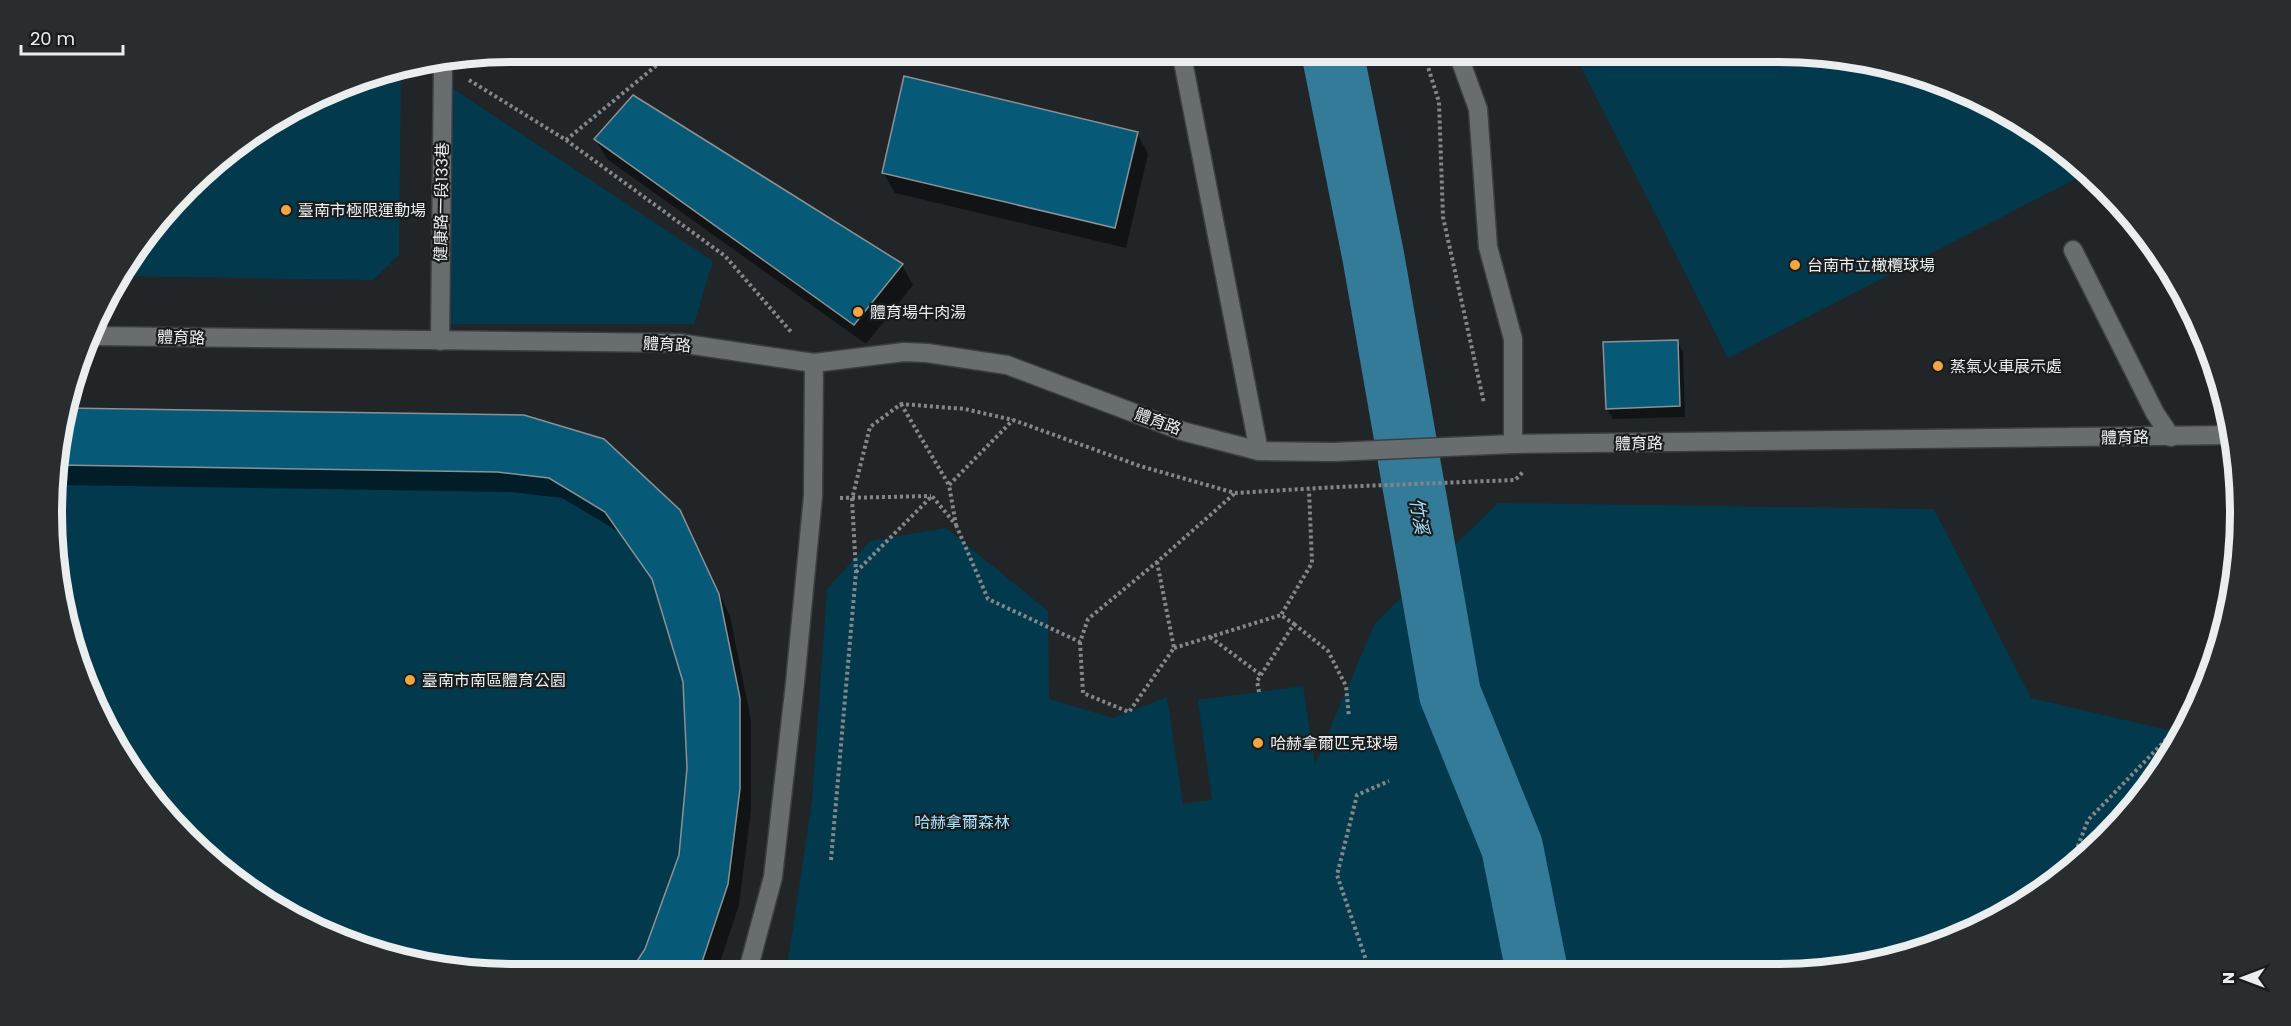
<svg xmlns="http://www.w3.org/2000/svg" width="2291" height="1026" viewBox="0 0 2291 1026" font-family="Poppins,'Noto Sans TC',sans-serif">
<rect width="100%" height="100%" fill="#212527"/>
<path fill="#03394c" d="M 1573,51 L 1778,51 L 1927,76 L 2009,113 L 2089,172 L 1728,358 Z
M 401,69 L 399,255 L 373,280 L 118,276 L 209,165 L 282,113 L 364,76 Z
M 452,88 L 713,261 L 694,324 L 449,324 Z
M 65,408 L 524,415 L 604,439 L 680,510 L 719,594 L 740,698 L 740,789 L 728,884 L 698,974 L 513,975 L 364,950 L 282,913 L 209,861 L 113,744 L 76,662 L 55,574 L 60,423 Z
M 1498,503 L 1934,509 L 2031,698 L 2180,733 L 2162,770 L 2082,861 L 1955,940 L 1839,971 L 786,974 L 812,801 L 827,589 L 870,541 L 946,528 L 1048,611 L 1049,699 L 1113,718 L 1167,697 L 1183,804 L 1212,800 L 1198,700 L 1303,686 L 1315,764 L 1375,623 Z"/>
<path fill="#0007" d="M 1137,133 L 1148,154 L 1126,248 L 895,193 L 883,172 Z
M 595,139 L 902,265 L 913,285 L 866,344 L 607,159 Z
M 1677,341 L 1683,352 L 1685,417 L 1613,419 L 1607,409 Z
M 65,410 L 524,416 L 679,511 L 691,532 L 730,616 L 751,720 L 751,810 L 739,905 L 716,974 L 630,975 L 646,949 L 681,855 L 688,768 L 684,681 L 655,584 L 619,532 L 562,498 L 510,492 L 58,485 L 60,423 Z"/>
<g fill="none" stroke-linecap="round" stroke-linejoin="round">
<path stroke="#347b99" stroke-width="62" d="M 1332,51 L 1373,255 L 1450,694 L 1512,847 L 1537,972"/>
</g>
<path fill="#075a77" stroke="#8c9193" stroke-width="1.5" d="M 904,76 L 1138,132 L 1115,228 L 882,173 Z
M 633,95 L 903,264 L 854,325 L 594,139 Z
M 1678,340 L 1680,406 L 1606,409 L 1603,342 Z
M 65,408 L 524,415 L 604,439 L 680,510 L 719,594 L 740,698 L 740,789 L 728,884 L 698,974 L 628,975 L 645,949 L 679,855 L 687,768 L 683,682 L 652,579 L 605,512 L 549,478 L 497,472 L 58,465 L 60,423 Z"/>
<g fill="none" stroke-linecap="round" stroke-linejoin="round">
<defs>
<path id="lane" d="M 1181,51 L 1259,451
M 1457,51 L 1478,109 L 1488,247 L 1513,339 L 1513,444
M 2073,250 L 2155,413 L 2171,437
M 440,341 L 443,63"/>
<path id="street" d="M 93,336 L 679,343 L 814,363 L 904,352 L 927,353 L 1007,365 L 1182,431 L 1259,451 L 1333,452 L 1513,444 L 2231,435
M 747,974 L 773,877 L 795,683 L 813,496 L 814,363"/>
</defs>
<use href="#lane" stroke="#3c3f41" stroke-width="21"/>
<use href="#street" stroke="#3c3f41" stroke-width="21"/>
<path stroke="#848789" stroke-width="4" stroke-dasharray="3 3" stroke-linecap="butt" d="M 1423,51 L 1439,102 L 1443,217 L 1484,403
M 469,80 L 566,140 L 725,256 L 792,333
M 566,140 L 674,51
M 901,404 L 949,485
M 840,498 L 931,496
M 956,525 L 988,599 L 1080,642 L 1088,619 L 1157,562 L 1234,494
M 856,572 L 932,496 L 956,525 L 949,485 L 1013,420
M 1294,624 L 1328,651 L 1346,686 L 1349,717
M 1210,637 L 1261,675
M 1080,642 L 1083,693 L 1129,712 L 1174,648 L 1157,562
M 1174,648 L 1281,615
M 1259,692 L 1257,681 L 1294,624 L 1281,615 L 1312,563 L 1309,490
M 831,860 L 856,572 L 852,499 L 870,427 L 901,404 L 965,409 L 1013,420 L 1140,466 L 1235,493 L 1337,487 L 1515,480 L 1524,471
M 2069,869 L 2088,820 L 2188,717
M 1338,973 L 1367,963 L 1337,875 L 1357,795 L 1389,781"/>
<use href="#lane" stroke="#686d6f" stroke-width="18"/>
<use href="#street" stroke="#686d6f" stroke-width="18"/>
</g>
<g fill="#f2a542" stroke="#181c1d" stroke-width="2">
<circle cx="286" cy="210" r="6"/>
<circle cx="1795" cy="265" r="6"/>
<circle cx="858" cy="312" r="6"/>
<circle cx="1938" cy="366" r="6"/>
<circle cx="410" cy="680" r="6"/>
<circle cx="1258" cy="743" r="6"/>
</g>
<g text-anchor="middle" stroke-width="4.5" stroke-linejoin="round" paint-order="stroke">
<g font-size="16" fill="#ebeeef" stroke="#181c1d">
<text transform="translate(441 202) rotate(-89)" y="6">健康路一段133巷</text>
<text transform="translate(181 337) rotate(1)" y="6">體育路</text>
<text transform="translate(667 344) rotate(3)" y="6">體育路</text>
<text transform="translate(1158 421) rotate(20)" y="6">體育路</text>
<text transform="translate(2125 437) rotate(-1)" y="6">體育路</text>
<text transform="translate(1639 443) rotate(-1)" y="6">體育路</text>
</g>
<g font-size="16" fill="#ebeeef" stroke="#181c1d" text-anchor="start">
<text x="298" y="216">臺南市極限運動場</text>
<text x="1807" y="271">台南市立橄欖球場</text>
<text x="870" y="318">體育場牛肉湯</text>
<text x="1950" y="372">蒸氣火車展示處</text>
<text x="422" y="686">臺南市南區體育公園</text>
<text x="1270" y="749">哈赫拿爾匹克球場</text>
</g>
<g font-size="16" fill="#a8e0fb" stroke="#181c1d">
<text x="962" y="828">哈赫拿爾森林</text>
</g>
<g font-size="18" font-style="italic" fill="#a7e0fb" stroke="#181c1d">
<text transform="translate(1419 516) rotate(80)" y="6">竹溪</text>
</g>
</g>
<path d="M0 0H2291V1026H0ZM513 62H1779A451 451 0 0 1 2230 513V513A451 451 0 0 1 1779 964H513A451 451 0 0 1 62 513V513A451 451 0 0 1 513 62Z" fill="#292d2e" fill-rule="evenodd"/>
<path fill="none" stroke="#ebeeef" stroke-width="8" d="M513 62H1779A451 451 0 0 1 2230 513V513A451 451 0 0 1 1779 964H513A451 451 0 0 1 62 513V513A451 451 0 0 1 513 62Z"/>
<g transform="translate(2243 978) rotate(270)" stroke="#181c1d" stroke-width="4.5" paint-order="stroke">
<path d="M0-4.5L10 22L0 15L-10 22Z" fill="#ebeeef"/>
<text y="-9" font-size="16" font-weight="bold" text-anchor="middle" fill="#ebeeef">N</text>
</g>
<path d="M21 45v9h102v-9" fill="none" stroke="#ebeeef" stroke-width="3"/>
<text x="30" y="45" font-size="18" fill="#ebeeef" stroke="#181c1d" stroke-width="4.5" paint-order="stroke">20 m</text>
</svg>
